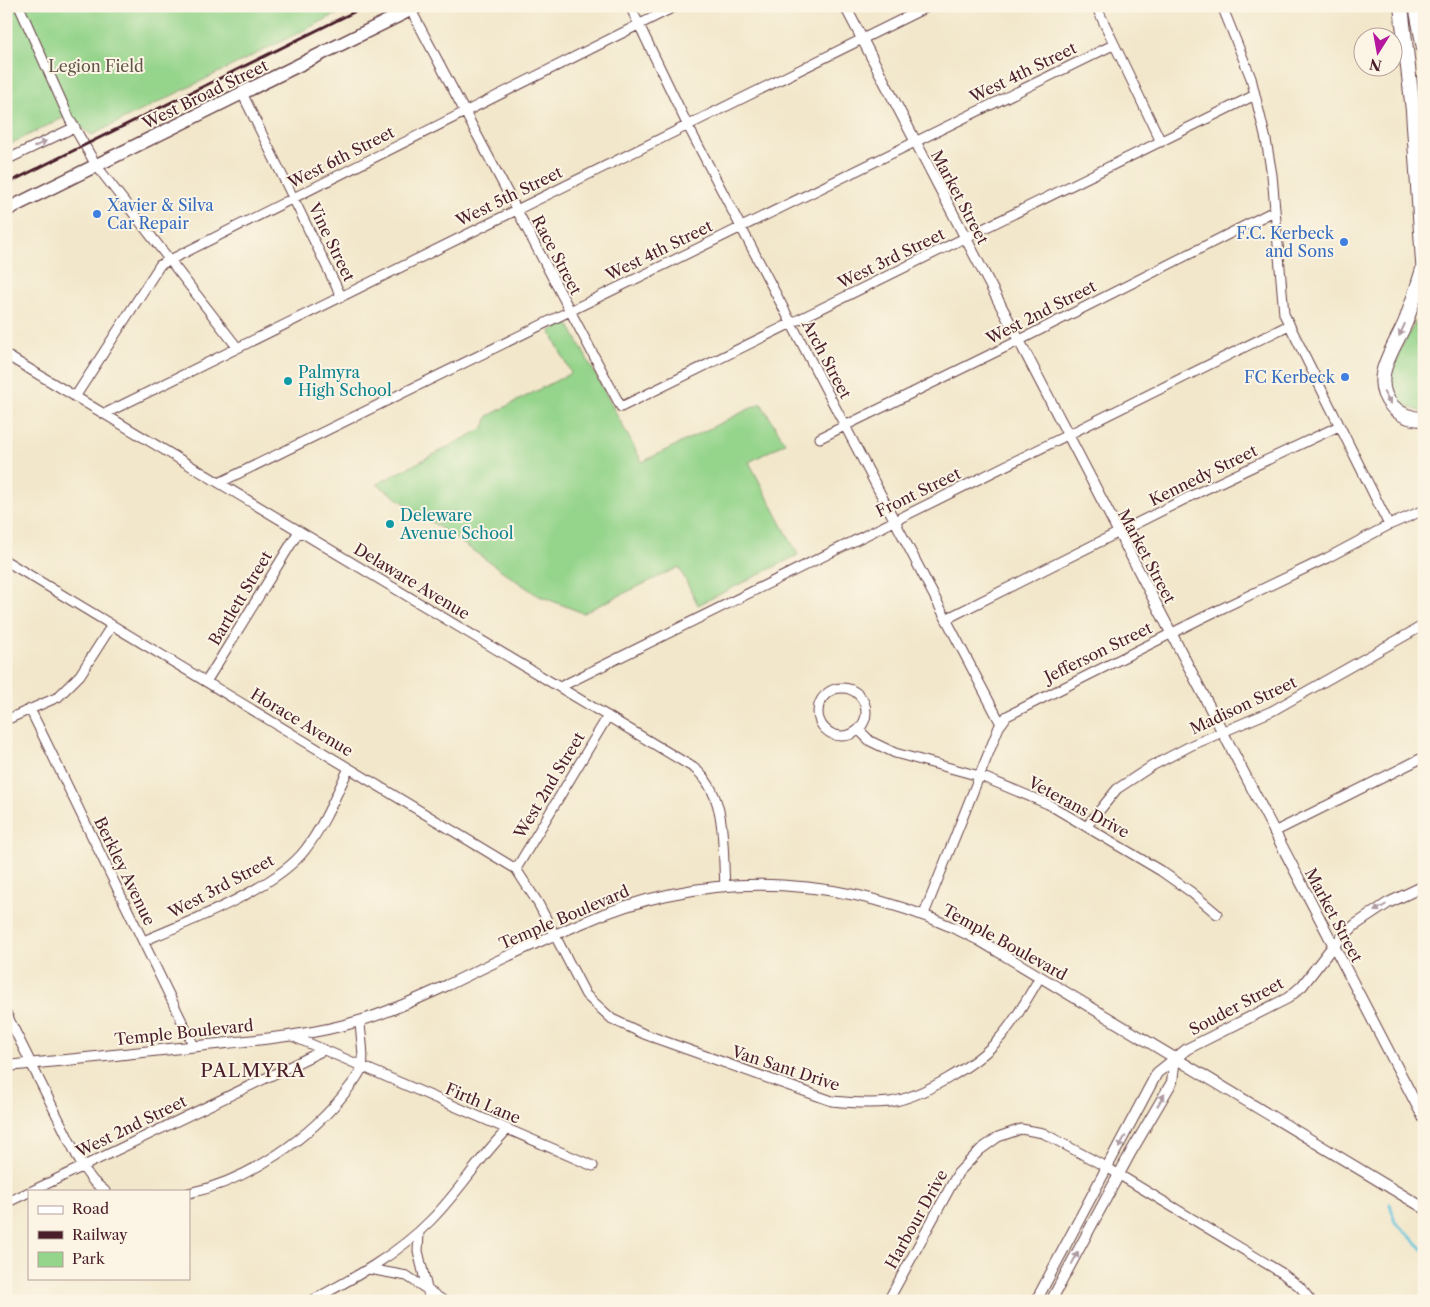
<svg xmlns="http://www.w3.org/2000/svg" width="1430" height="1307" viewBox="0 0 1430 1307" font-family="'Libre Caslon Text',serif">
<rect width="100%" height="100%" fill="#fcf5e5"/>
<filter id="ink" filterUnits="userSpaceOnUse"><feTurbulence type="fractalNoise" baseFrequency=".02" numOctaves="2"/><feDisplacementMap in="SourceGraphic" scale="10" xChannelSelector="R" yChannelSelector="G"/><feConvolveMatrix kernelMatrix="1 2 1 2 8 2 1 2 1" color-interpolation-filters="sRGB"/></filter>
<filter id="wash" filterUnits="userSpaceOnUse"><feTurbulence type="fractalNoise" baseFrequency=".0096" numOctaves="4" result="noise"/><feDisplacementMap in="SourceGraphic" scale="20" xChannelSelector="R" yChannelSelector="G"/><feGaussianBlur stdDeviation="1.12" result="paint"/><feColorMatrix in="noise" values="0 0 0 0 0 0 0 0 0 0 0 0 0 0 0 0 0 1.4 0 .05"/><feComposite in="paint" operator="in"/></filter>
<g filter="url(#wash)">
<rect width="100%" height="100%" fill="#f2e7cb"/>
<path fill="#94d48b" stroke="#6f7a5b" d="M 23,6 L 353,6 L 92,135 L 65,117 L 6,146 L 6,15 Z
M 1416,321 L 1424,412 L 1403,406 L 1390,391 L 1389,370 Z
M 568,323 L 642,462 L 761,403 L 785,443 L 749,462 L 798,555 L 698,605 L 679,567 L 583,613 L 537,595 L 377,484 L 484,428 L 488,416 L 571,373 L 550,331 Z"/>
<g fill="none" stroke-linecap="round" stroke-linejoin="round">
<path stroke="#5fc3dd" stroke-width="3" d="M 1390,1204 L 1395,1222 L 1424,1250"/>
</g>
</g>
<g filter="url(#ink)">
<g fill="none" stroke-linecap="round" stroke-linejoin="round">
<defs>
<path id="minor" d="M 19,6 L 70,120 L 96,165 L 237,347
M 630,6 L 687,124 L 1001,724
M 1096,6 L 1161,142
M 1222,6 L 1251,78 L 1266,140 L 1272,175 L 1284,314 L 1389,525
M 411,10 L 621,407 L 1255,95
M 242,93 L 341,296
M 6,160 L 75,127
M 6,355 L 694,768 C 728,795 722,846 725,886
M 75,397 L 160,265 L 676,6
M 104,414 L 929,6
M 820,438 L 1018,341 L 1274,211
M 219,483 L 1113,45
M 6,561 L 516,869 L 538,903 L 586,995 L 612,1019 L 644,1034 L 832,1101 C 852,1103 870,1104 890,1102 C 922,1097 976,1065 998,1040 C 1015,1021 1027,999 1040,977
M 946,619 L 1191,496 L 1339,426
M 206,682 L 299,531
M 560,687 L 1289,325
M818 712a24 24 0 1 1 48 0a24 24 0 1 1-48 0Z
M 30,709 L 194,1046
M 6,720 L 58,697 L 80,675 L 112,625
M 859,730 L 870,741 L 895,753 L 983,777 L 1048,804 L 1161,871 L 1191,892 L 1217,914
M 1087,826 L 1117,789 L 1152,766 L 1192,745 L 1272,711 L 1424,625
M 1274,832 L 1424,757
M 516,869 L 608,716
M 924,914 L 999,727 L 1007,716 L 1202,618 L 1327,558 L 1389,525 L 1424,510
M 143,941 C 189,922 276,888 305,850 C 324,825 336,795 349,768
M 6,1013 L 82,1166 L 93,1181 L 105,1191
M 292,1036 L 593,1166
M 32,1191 L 324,1050
M 189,1193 C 248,1181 312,1137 348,1089 C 353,1083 360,1074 362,1067 C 365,1056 360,1033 360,1021
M 6,1203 L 29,1192
M 419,1233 L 418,1251 L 430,1301
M 369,1269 L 407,1276 L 444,1301
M 311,1301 C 354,1278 397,1255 431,1220 C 459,1192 479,1158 507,1130
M 888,1301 L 958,1173 L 980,1150 L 998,1137 L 1021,1129 L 1043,1133 L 1108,1168 L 1282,1273 L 1300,1287 L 1311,1301"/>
<path id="tertiary" d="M 845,6 L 1424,1119
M 6,1066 C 70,1060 134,1053 198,1046 C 252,1040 306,1037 359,1021 C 390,1012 419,998 448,985 C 492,963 537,942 582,923 C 714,865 852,875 979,940 L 1424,1208
M 1036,1301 L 1157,1073 L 1187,1049 L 1288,998 L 1302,986 L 1333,946 L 1355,925 L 1388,903 L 1424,886
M 1051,1301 L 1131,1152 L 1172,1082 L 1175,1058"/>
<path id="primary" d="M 6,210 L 418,6"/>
<path id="trunk" d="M 1401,6 L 1413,111 L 1424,277
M 1416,6 L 1424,48
M 1423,269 C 1418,286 1412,304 1406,321 C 1395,348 1368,379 1392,406 C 1400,415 1412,419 1424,419"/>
</defs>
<use href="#minor" stroke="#633d43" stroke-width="11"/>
<use href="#tertiary" stroke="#633d43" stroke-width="12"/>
<use href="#primary" stroke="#633d43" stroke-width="15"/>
<use href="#trunk" stroke="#633d43" stroke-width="16"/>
<use href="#minor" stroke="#fff" stroke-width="9"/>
<use href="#tertiary" stroke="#fff" stroke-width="10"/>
<use href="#primary" stroke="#fff" stroke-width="12"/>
<use href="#trunk" stroke="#fff" stroke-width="14"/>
<path stroke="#4a1f2b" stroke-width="3" d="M 6,184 L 366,6"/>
</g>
<defs><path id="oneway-solid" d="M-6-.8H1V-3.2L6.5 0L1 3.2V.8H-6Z" transform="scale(1.25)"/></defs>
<g fill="#ae9aa0">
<use href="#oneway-solid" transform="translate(40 144) rotate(-26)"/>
<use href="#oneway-solid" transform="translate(1402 330) rotate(115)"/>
<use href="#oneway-solid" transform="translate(1387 398) rotate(60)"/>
<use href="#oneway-solid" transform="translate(1380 908) rotate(150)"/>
<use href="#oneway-solid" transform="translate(1161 1100) rotate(-59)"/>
<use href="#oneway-solid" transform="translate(1122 1142) rotate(119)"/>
<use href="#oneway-solid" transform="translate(1075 1258) rotate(-62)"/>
</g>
</g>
<g fill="#3f7fe0" stroke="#fcf5e5" stroke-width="2">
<circle cx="97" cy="214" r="5"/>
<circle cx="1344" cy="242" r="5"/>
<circle cx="1345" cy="377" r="5"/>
</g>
<g fill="#0f9aa8" stroke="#fcf5e5" stroke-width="2">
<circle cx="288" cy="381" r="5"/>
<circle cx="390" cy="524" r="5"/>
</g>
<g text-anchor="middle" stroke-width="4" stroke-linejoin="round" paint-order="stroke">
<g font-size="16" fill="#605548" stroke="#fcf5e5">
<text x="96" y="72">Legion Field</text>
</g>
<g font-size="16" fill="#4a1f2b" stroke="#fcf5e5">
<text transform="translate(1023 72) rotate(-26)" y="6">West 4th Street</text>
<text transform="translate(205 94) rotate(-26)" y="6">West Broad Street</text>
<text transform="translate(341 157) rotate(-27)" y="6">West 6th Street</text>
<text transform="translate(509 196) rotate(-26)" y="6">West 5th Street</text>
<text transform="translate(960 197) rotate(62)" y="6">Market Street</text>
<text transform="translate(332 242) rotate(64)" y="6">Vine Street</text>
<text transform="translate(659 250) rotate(-26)" y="6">West 4th Street</text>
<text transform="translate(557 255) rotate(62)" y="6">Race Street</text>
<text transform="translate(891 258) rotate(-26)" y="6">West 3rd Street</text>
<text transform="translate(1041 312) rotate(-27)" y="6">West 2nd Street</text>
<text transform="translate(827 359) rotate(62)" y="6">Arch Street</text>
<text transform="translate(1203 475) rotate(-26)" y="6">Kennedy Street</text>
<text transform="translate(918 492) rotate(-26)" y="6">Front Street</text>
<text transform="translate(1147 556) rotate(62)" y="6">Market Street</text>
<text transform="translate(412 581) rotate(31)" y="6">Delaware Avenue</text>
<text transform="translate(240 598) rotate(-59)" y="6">Bartlett Street</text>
<text transform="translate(1098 652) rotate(-26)" y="6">Jefferson Street</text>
<text transform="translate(1243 705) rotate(-25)" y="6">Madison Street</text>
<text transform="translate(302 722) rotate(31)" y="6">Horace Avenue</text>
<text transform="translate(549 785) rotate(-59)" y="6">West 2nd Street</text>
<text transform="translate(1079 807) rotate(28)" y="6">Veterans Drive</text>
<text transform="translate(125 871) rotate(64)" y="6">Berkley Avenue</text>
<text transform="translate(221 886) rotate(-28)" y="6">West 3rd Street</text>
<text transform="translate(1334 915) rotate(62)" y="6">Market Street</text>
<text transform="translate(564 917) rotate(-23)" y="6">Temple Boulevard</text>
<text transform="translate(1005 942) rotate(29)" y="6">Temple Boulevard</text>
<text transform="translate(1236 1006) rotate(-28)" y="6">Souder Street</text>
<text transform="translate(184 1032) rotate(-6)" y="6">Temple Boulevard</text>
<text transform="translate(786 1068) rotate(18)" y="6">Van Sant Drive</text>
<text transform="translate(483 1103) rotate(23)" y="6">Firth Lane</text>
<text transform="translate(131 1126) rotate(-26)" y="6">West 2nd Street</text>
<text transform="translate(916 1219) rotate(-61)" y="6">Harbour Drive</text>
</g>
<g font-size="16" fill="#366cbe" stroke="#fcf5e5" text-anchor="end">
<text x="107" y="211" text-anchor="start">Xavier &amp; Silva<tspan x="107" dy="18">Car Repair</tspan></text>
<text x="1334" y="239">F.C. Kerbeck<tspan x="1334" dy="18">and Sons</tspan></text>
<text x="1335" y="383">FC Kerbeck</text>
</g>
<g font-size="16" fill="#0d838f" stroke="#fcf5e5" text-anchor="start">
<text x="298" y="378">Palmyra<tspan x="298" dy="18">High School</tspan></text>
<text x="400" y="521">Deleware<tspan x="400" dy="18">Avenue School</tspan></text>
</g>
<g font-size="19" letter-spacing="1" fill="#4a1f2b" stroke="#fcf5e5">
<text x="253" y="1077">PALMYRA</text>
</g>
</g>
<rect width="1430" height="1307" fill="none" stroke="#fcf5e5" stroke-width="25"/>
<rect x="28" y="1190" width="162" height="90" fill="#fcf5e5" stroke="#b59f9b"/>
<rect x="38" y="1206" width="25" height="8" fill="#ffffff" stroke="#b59f9b"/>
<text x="72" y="1214" font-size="15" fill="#4a1f2b">Road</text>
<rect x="38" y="1231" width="25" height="8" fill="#4a1f2b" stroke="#b59f9b"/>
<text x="72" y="1240" font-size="15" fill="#4a1f2b">Railway</text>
<rect x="38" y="1252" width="25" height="15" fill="#94d48b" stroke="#b59f9b"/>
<text x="72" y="1264" font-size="15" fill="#4a1f2b">Park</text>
<g transform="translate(1378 52) rotate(191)"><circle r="24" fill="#fcf5e5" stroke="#b59f9b"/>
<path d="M0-4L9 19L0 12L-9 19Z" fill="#b5179e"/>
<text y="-8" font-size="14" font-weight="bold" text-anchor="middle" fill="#4a1f2b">N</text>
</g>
</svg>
